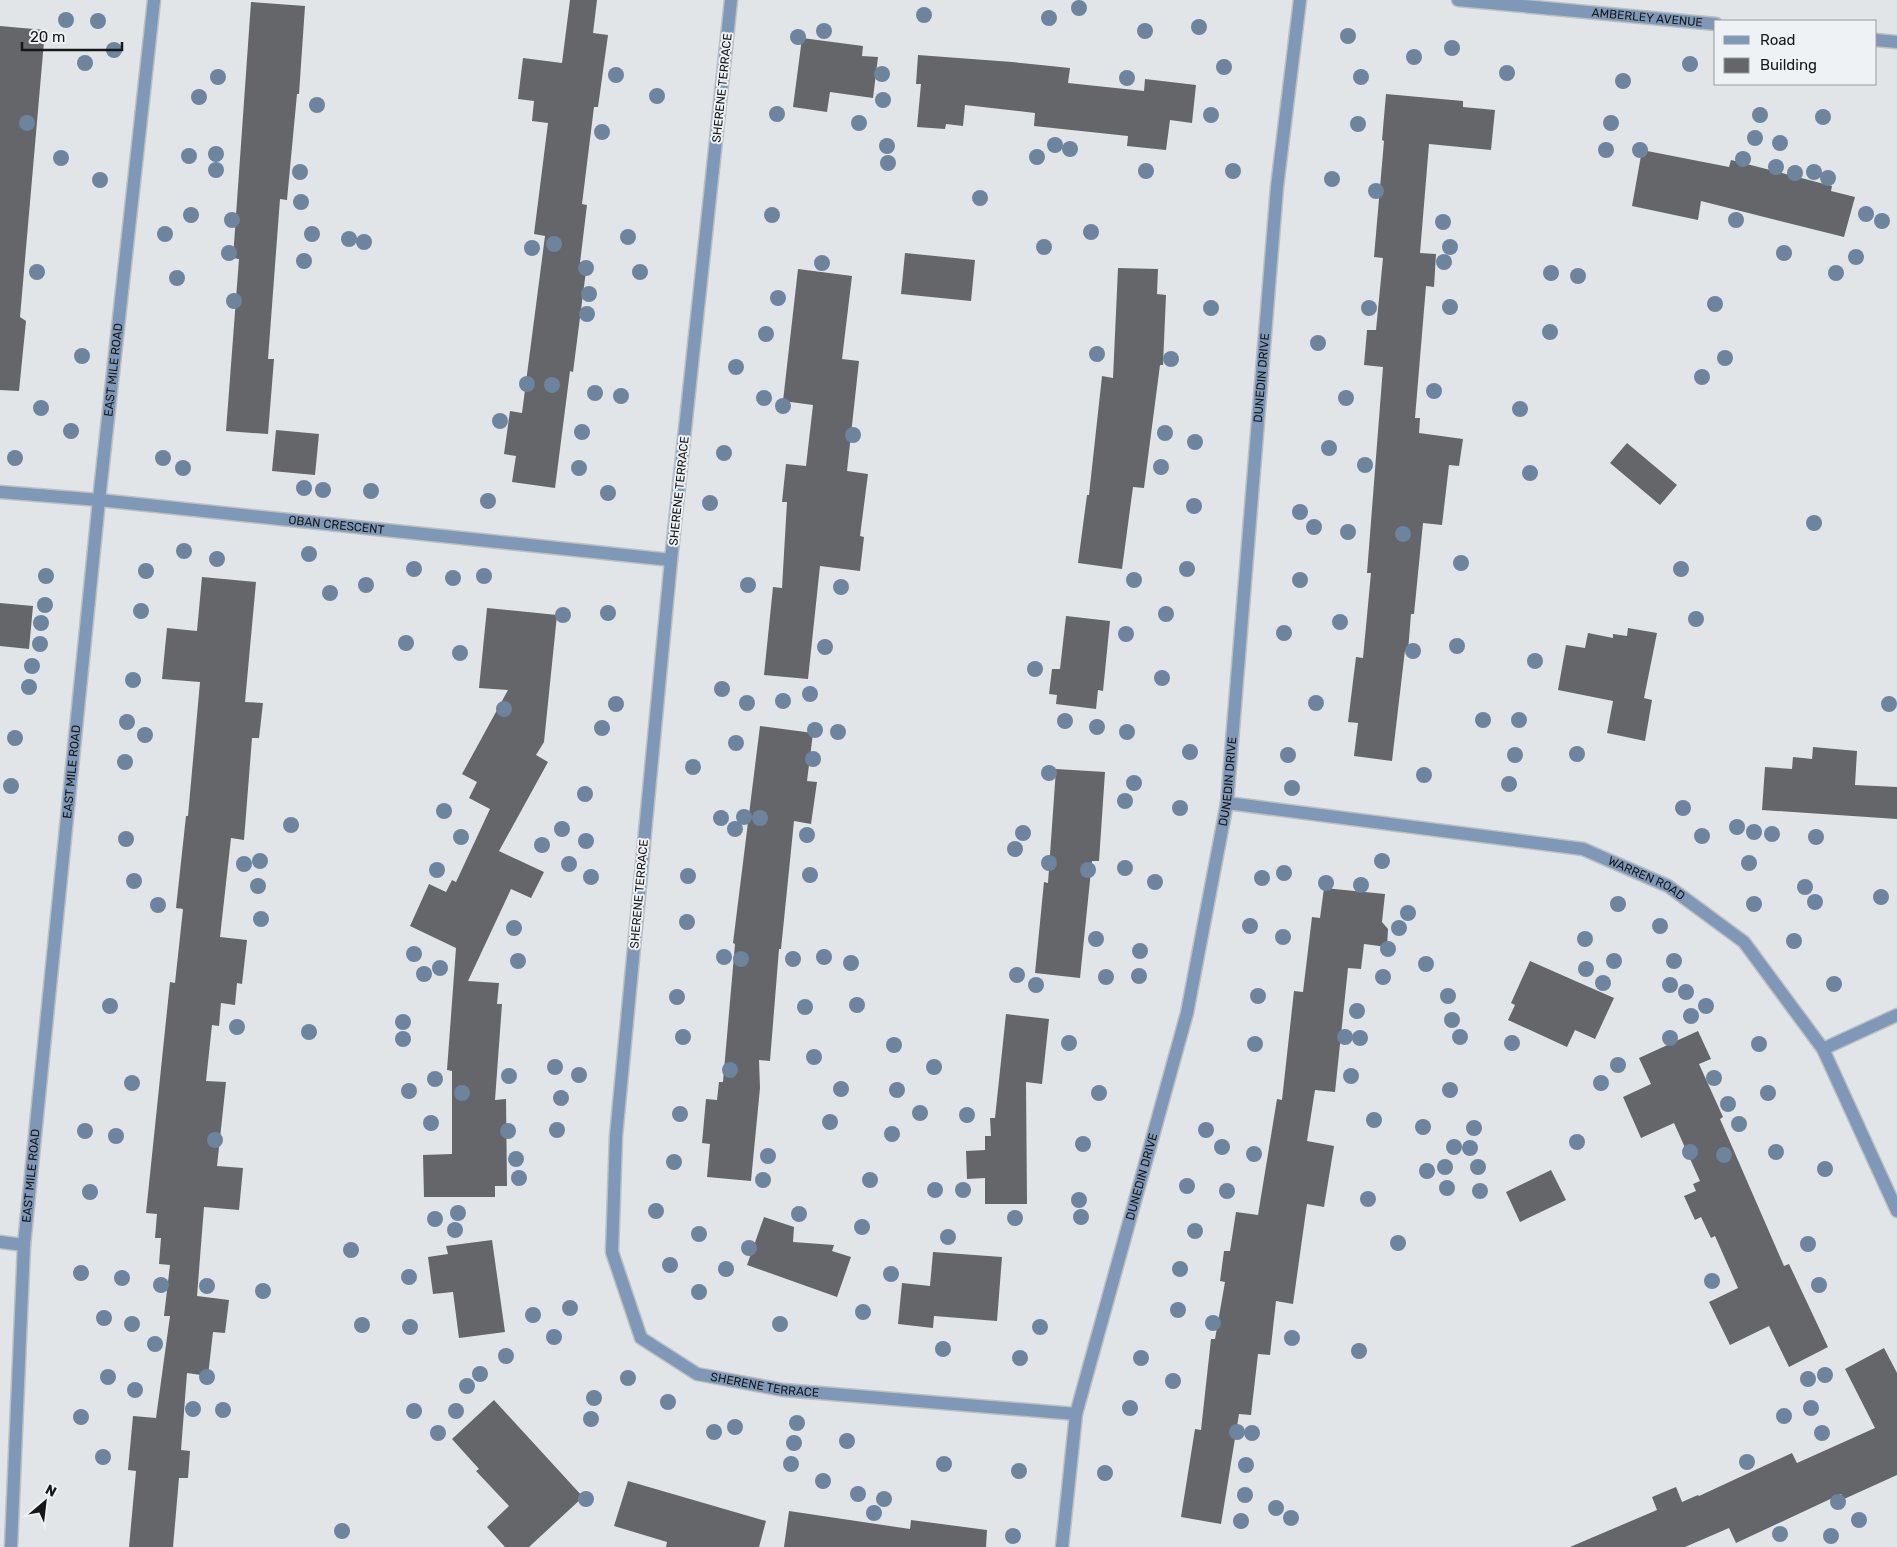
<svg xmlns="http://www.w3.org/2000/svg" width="1897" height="1547" viewBox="0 0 1897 1547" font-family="Rubik,sans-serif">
<rect width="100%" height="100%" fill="#e2e5e8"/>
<path fill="#646669" d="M 570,0 L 597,0 L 593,33 L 608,35 L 598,107 L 594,107 L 582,204 L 587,205 L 579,271 L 586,271 L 573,372 L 570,371 L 555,488 L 512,482 L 516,456 L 504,454 L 510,411 L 522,413 L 545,236 L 534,234 L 548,123 L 532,121 L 534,101 L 518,99 L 523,58 L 562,63 Z
M 251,2 L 305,6 L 299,94 L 297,94 L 287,200 L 280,199 L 268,359 L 274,359 L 268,434 L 226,431 L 239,259 L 233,258 Z
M 0,26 L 45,30 L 20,317 L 26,321 L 19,391 L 0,390 Z
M 802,38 L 863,46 L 862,56 L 878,57 L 873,98 L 830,92 L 827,112 L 793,107 Z
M 918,55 L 1012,62 L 1070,68 L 1068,83 L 1144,91 L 1145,79 L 1196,85 L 1192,123 L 1170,120 L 1166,150 L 1127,146 L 1128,136 L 1034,126 L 1035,113 L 965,105 L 963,126 L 946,124 L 945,129 L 917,127 L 921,84 L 916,84 Z
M 1386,94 L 1463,101 L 1463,107 L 1495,110 L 1491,150 L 1429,144 L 1420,253 L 1436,254 L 1434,287 L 1426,286 L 1415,418 L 1420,418 L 1419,433 L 1463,439 L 1459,466 L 1449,465 L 1442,525 L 1423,523 L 1414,614 L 1411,614 L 1408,651 L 1405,650 L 1392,761 L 1354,756 L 1358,723 L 1348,722 L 1356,657 L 1363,658 L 1371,573 L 1367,573 L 1383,367 L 1364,365 L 1367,330 L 1376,330 L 1383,258 L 1374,257 L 1384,141 L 1382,140 Z
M 1642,150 L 1729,167 L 1731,160 L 1832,186 L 1831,191 L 1855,197 L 1844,237 L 1701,201 L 1698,220 L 1632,206 Z
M 905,253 L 975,260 L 971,301 L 901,294 Z
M 1118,268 L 1158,269 L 1157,294 L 1166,295 L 1163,365 L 1160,365 L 1144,488 L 1133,487 L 1122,569 L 1078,563 L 1087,495 L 1089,495 L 1102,376 L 1113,378 Z
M 798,269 L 852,276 L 842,359 L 859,361 L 847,471 L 868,474 L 860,536 L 864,537 L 860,571 L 820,566 L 808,679 L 764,675 L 773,587 L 782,588 L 787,502 L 782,502 L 786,464 L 806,466 L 813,405 L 783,401 Z
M 276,430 L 319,434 L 315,475 L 272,471 Z
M 1627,443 L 1677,485 L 1660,505 L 1610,463 Z
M 202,577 L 256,582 L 245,702 L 263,703 L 259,738 L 252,738 L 244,840 L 231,838 L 220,937 L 247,940 L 242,984 L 237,983 L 235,1005 L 221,1003 L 219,1026 L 212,1025 L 206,1081 L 226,1082 L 217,1166 L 243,1168 L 239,1210 L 204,1207 L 197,1296 L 229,1300 L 225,1333 L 213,1332 L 208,1376 L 187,1373 L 181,1450 L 190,1451 L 188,1478 L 179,1478 L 173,1547 L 129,1547 L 136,1471 L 128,1470 L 133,1416 L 156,1418 L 170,1316 L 164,1316 L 170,1265 L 159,1264 L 161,1238 L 155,1238 L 157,1214 L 146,1213 L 170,982 L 175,983 L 183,909 L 176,908 L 186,816 L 188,816 L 200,682 L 162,679 L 167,628 L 197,631 Z
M 0,603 L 33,606 L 29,649 L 0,646 Z
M 487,608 L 557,615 L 544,742 L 536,755 L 548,762 L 499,851 L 544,872 L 531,898 L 511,889 L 468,981 L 499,983 L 497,1004 L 502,1004 L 495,1100 L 506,1099 L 507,1186 L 495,1186 L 495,1197 L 424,1197 L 423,1155 L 452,1154 L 452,1071 L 447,1070 L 456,948 L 410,926 L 429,884 L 446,892 L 452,880 L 456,882 L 490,809 L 469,798 L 477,782 L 462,774 L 508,690 L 479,688 Z
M 1066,616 L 1110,621 L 1103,691 L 1098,690 L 1096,709 L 1056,704 L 1057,695 L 1049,694 L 1052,669 L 1060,669 Z
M 1628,628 L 1657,633 L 1644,698 L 1652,700 L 1645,741 L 1607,733 L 1613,701 L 1558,690 L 1566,645 L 1585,648 L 1588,633 L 1613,638 L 1613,634 L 1627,636 Z
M 760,726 L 813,733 L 807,781 L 817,782 L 811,824 L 794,821 L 781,949 L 779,949 L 770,1061 L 759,1060 L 760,1088 L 751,1181 L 707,1177 L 710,1144 L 702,1143 L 706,1099 L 717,1100 L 719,1082 L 723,1082 L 735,944 L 733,943 Z
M 1813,747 L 1857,751 L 1855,785 L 1897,787 L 1897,819 L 1762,810 L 1765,767 L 1792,769 L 1793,757 L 1812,759 Z
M 1056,769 L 1105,772 L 1099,861 L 1092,861 L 1080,978 L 1035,973 L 1044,882 L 1048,883 Z
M 1324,888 L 1385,894 L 1382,922 L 1388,929 L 1387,947 L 1364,944 L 1361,969 L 1348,968 L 1335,1092 L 1315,1090 L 1307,1141 L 1334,1146 L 1324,1207 L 1307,1204 L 1293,1304 L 1276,1301 L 1270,1355 L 1258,1354 L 1251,1415 L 1239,1414 L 1221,1524 L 1181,1517 L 1195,1429 L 1201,1430 L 1211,1339 L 1215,1339 L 1225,1282 L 1220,1281 L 1224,1251 L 1230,1251 L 1236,1212 L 1258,1215 L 1277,1099 L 1282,1100 L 1294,991 L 1303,992 L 1312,917 L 1320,918 Z
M 1530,961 L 1614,998 L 1595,1039 L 1575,1030 L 1567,1047 L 1508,1020 L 1515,1005 L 1511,1003 Z
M 1006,1014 L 1049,1019 L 1042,1084 L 1026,1082 L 1027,1204 L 985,1204 L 985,1178 L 967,1179 L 966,1151 L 985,1150 L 985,1136 L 991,1136 L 990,1118 L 995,1118 Z
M 1698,1031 L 1711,1059 L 1699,1064 L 1723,1117 L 1720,1119 L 1784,1266 L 1789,1264 L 1828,1347 L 1789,1367 L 1769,1326 L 1730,1345 L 1709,1302 L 1738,1288 L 1715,1236 L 1711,1238 L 1701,1217 L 1695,1220 L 1684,1196 L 1696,1191 L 1693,1184 L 1700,1181 L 1674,1123 L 1641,1138 L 1623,1097 L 1651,1084 L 1639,1058 Z
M 1551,1170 L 1566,1200 L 1520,1222 L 1506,1192 Z
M 764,1217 L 794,1227 L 793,1242 L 834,1245 L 832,1251 L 851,1257 L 837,1297 L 747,1265 Z
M 492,1240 L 505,1332 L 459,1338 L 453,1292 L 433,1294 L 428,1257 L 448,1254 L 446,1246 Z
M 933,1252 L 1002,1257 L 997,1321 L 934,1316 L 933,1328 L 898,1324 L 902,1283 L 930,1286 Z
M 1884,1348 L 1897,1373 L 1897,1475 L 1844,1499 L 1841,1494 L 1736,1543 L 1729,1528 L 1685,1547 L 1570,1547 L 1657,1510 L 1652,1497 L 1676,1487 L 1682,1502 L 1698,1495 L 1699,1496 L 1792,1453 L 1797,1463 L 1875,1428 L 1845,1369 Z
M 494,1400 L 583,1497 L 529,1547 L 505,1547 L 487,1527 L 509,1506 L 476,1471 L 479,1469 L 452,1439 Z
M 628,1481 L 766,1521 L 759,1547 L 666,1547 L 667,1542 L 614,1526 Z
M 789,1511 L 910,1529 L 911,1520 L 987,1530 L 986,1547 L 784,1547 Z"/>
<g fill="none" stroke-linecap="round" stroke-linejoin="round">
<defs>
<g id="street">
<path id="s1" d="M 731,0 L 671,560 L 616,1136 L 612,1252 L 641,1338 L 697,1374 L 783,1390 L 1076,1414"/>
<path id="s2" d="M 1458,0 L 1716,24"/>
<path d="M 1876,40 L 1897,42"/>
<path id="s3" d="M 0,492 L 99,500 L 671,560"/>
<path id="s4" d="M 1227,803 L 1583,849 L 1668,886 L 1744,942 L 1823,1049 L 1897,1211"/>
<path d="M 1823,1049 L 1897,1015"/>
<path d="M 0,1242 L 24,1245"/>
<path id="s5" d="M 11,1547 L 24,1245 L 99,500 L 154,0"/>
<path id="s6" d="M 1062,1547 L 1076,1414 L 1187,1013 L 1227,803 L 1277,187 L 1300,0"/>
</g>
</defs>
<use href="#street" stroke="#bdc0c3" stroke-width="15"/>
<use href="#street" stroke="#7f98b8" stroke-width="12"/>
</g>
<g fill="#6c849e">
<circle cx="1079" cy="8" r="8"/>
<circle cx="924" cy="15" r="8"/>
<circle cx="1049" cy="18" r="8"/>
<circle cx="66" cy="20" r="8"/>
<circle cx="98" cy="21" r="8"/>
<circle cx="1199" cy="27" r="8"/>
<circle cx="824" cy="31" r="8"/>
<circle cx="1145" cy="31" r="8"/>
<circle cx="1348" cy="36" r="8"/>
<circle cx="798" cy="37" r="8"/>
<circle cx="1452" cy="48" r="8"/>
<circle cx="114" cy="50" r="8"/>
<circle cx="1414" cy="57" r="8"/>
<circle cx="85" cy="63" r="8"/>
<circle cx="1690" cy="64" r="8"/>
<circle cx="1224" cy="67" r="8"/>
<circle cx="1507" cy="73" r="8"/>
<circle cx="882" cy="74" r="8"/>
<circle cx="616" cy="75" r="8"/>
<circle cx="218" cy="77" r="8"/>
<circle cx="1361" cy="77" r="8"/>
<circle cx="1127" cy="78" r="8"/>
<circle cx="1623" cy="81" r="8"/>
<circle cx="657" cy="96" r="8"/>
<circle cx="199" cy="97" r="8"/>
<circle cx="883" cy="100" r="8"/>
<circle cx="317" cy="105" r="8"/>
<circle cx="777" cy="114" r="8"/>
<circle cx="1211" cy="115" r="8"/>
<circle cx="1760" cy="115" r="8"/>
<circle cx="1823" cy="117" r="8"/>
<circle cx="27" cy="123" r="8"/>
<circle cx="859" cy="123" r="8"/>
<circle cx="1611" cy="123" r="8"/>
<circle cx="1358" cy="124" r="8"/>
<circle cx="602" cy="132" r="8"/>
<circle cx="1755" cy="138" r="8"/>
<circle cx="1780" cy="143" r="8"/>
<circle cx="1055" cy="145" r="8"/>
<circle cx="887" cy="146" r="8"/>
<circle cx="1070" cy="149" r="8"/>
<circle cx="1606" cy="150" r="8"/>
<circle cx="1640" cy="150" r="8"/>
<circle cx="216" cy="154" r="8"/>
<circle cx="189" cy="156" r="8"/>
<circle cx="1037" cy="157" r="8"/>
<circle cx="61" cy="158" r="8"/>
<circle cx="1743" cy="159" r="8"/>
<circle cx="888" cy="163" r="8"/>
<circle cx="1776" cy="167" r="8"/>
<circle cx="216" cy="170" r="8"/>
<circle cx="1146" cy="171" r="8"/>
<circle cx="1233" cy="171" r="8"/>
<circle cx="300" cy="172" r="8"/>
<circle cx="1814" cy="172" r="8"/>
<circle cx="1795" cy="173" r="8"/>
<circle cx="1828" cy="178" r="8"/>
<circle cx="1332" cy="179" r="8"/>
<circle cx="100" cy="180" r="8"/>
<circle cx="1376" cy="191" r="8"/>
<circle cx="980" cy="198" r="8"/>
<circle cx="301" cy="202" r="8"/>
<circle cx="1866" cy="214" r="8"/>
<circle cx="191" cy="215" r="8"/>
<circle cx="772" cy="215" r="8"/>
<circle cx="232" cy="220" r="8"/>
<circle cx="1736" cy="220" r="8"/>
<circle cx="1882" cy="221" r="8"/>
<circle cx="1443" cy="222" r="8"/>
<circle cx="1091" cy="232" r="8"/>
<circle cx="165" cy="234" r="8"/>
<circle cx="312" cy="234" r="8"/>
<circle cx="628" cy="237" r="8"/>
<circle cx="349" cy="239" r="8"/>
<circle cx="364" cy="242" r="8"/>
<circle cx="554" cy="244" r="8"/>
<circle cx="1044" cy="247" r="8"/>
<circle cx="1450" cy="247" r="8"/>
<circle cx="532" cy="248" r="8"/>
<circle cx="229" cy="253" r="8"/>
<circle cx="1784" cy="253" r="8"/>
<circle cx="1856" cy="257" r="8"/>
<circle cx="304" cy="261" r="8"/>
<circle cx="1444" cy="262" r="8"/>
<circle cx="822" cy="263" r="8"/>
<circle cx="586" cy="268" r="8"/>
<circle cx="37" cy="272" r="8"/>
<circle cx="640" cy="272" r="8"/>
<circle cx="1551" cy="273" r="8"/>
<circle cx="1836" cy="273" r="8"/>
<circle cx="1578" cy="276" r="8"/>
<circle cx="177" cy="278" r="8"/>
<circle cx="589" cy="294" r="8"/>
<circle cx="778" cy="298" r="8"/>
<circle cx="234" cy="301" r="8"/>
<circle cx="1715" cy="304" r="8"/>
<circle cx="1450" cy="307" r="8"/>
<circle cx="1211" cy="308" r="8"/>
<circle cx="1369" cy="308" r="8"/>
<circle cx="587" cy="314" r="8"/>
<circle cx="1550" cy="332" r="8"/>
<circle cx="766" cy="334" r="8"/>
<circle cx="1318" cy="343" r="8"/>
<circle cx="1097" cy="354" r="8"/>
<circle cx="82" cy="356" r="8"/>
<circle cx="1725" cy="358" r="8"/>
<circle cx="1171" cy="359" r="8"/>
<circle cx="736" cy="367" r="8"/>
<circle cx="1702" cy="377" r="8"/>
<circle cx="527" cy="384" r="8"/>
<circle cx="552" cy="385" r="8"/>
<circle cx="1434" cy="391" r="8"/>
<circle cx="595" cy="393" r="8"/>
<circle cx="621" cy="396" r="8"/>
<circle cx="764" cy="398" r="8"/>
<circle cx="1346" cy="398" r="8"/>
<circle cx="783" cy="406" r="8"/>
<circle cx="41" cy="408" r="8"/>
<circle cx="1520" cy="409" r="8"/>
<circle cx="500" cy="421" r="8"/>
<circle cx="71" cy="431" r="8"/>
<circle cx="582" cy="432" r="8"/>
<circle cx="1165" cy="433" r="8"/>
<circle cx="853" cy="435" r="8"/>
<circle cx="1195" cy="442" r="8"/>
<circle cx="1329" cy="448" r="8"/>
<circle cx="724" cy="453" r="8"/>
<circle cx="15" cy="458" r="8"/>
<circle cx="163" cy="458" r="8"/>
<circle cx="1365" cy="465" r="8"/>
<circle cx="1161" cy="467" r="8"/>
<circle cx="183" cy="468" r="8"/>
<circle cx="579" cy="468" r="8"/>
<circle cx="1530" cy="473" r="8"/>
<circle cx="304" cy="488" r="8"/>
<circle cx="323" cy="490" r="8"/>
<circle cx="371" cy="491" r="8"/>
<circle cx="608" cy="493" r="8"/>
<circle cx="488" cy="501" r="8"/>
<circle cx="710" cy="503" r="8"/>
<circle cx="1194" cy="506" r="8"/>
<circle cx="1300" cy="512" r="8"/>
<circle cx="1814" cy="523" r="8"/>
<circle cx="1314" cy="527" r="8"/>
<circle cx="1348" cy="532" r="8"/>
<circle cx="1403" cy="534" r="8"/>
<circle cx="184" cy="551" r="8"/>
<circle cx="309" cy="554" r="8"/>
<circle cx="217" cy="559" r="8"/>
<circle cx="1461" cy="563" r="8"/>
<circle cx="414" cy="569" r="8"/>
<circle cx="1187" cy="569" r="8"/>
<circle cx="1681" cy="569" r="8"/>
<circle cx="146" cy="571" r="8"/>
<circle cx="46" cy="576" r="8"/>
<circle cx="484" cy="576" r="8"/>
<circle cx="453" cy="578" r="8"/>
<circle cx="1134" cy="580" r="8"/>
<circle cx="1300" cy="580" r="8"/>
<circle cx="366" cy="585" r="8"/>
<circle cx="748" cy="585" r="8"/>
<circle cx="841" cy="587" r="8"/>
<circle cx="330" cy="593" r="8"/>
<circle cx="45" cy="605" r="8"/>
<circle cx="141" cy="611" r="8"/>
<circle cx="608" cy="613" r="8"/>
<circle cx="1166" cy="614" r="8"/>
<circle cx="563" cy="615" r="8"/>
<circle cx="1696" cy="619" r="8"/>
<circle cx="1340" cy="622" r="8"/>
<circle cx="41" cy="623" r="8"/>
<circle cx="1284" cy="633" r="8"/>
<circle cx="1126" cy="634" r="8"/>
<circle cx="406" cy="643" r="8"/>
<circle cx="40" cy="644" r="8"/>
<circle cx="1457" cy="646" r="8"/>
<circle cx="825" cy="647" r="8"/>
<circle cx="1413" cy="651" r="8"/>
<circle cx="460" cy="653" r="8"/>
<circle cx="1535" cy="661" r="8"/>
<circle cx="32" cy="666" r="8"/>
<circle cx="1035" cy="669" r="8"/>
<circle cx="1162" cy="678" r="8"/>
<circle cx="133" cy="680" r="8"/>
<circle cx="29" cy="687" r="8"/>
<circle cx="722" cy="689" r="8"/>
<circle cx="810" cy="694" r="8"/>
<circle cx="783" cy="701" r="8"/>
<circle cx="747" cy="703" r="8"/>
<circle cx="1316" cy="703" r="8"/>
<circle cx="616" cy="704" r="8"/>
<circle cx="1889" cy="704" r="8"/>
<circle cx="504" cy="709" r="8"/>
<circle cx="1483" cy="720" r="8"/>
<circle cx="1519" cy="720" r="8"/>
<circle cx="1065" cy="721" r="8"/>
<circle cx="127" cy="722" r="8"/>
<circle cx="1097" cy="727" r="8"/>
<circle cx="602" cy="728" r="8"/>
<circle cx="815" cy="730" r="8"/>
<circle cx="838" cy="732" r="8"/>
<circle cx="1127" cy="732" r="8"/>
<circle cx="145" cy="735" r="8"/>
<circle cx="15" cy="738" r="8"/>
<circle cx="736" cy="743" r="8"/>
<circle cx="1190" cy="752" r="8"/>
<circle cx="1577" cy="754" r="8"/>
<circle cx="1288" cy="755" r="8"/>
<circle cx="1515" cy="755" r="8"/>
<circle cx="813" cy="759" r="8"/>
<circle cx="125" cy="762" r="8"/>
<circle cx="693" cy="767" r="8"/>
<circle cx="1049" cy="773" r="8"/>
<circle cx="1424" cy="775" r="8"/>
<circle cx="1134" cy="783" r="8"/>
<circle cx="1509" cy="784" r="8"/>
<circle cx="11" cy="786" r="8"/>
<circle cx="1292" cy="788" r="8"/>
<circle cx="585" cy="794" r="8"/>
<circle cx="1125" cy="801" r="8"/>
<circle cx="1180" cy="808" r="8"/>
<circle cx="1683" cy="808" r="8"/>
<circle cx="444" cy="811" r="8"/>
<circle cx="744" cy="817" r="8"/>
<circle cx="721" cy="818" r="8"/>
<circle cx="760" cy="818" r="8"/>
<circle cx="291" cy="825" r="8"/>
<circle cx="1737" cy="827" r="8"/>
<circle cx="562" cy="829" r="8"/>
<circle cx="735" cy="829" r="8"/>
<circle cx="1754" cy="832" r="8"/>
<circle cx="1023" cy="833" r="8"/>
<circle cx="1772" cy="834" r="8"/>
<circle cx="807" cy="835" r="8"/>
<circle cx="1702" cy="836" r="8"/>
<circle cx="461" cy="837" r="8"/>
<circle cx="1816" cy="837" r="8"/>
<circle cx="126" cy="839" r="8"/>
<circle cx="586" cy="841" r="8"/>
<circle cx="542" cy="845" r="8"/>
<circle cx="1015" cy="849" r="8"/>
<circle cx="260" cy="861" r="8"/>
<circle cx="1382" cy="861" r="8"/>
<circle cx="1049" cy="863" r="8"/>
<circle cx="1749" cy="863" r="8"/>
<circle cx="244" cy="864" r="8"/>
<circle cx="569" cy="864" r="8"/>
<circle cx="1125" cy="868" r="8"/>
<circle cx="437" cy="870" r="8"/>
<circle cx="1088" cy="870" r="8"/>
<circle cx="1284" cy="873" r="8"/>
<circle cx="810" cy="875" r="8"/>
<circle cx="688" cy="876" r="8"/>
<circle cx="591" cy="877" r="8"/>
<circle cx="1262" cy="878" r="8"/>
<circle cx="134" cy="881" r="8"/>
<circle cx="1155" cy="882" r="8"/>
<circle cx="1326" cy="883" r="8"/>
<circle cx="1361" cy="885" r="8"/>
<circle cx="258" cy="886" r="8"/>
<circle cx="1805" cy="887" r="8"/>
<circle cx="1881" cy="897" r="8"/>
<circle cx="1815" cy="902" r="8"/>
<circle cx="1618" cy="904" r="8"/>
<circle cx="1754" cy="904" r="8"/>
<circle cx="158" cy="905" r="8"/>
<circle cx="1408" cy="913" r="8"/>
<circle cx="261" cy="919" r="8"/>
<circle cx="687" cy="922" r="8"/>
<circle cx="1250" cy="926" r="8"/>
<circle cx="1660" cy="926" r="8"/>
<circle cx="514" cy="928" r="8"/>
<circle cx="1399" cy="928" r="8"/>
<circle cx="1283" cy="937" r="8"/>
<circle cx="1096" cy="939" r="8"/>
<circle cx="1585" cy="939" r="8"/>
<circle cx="1794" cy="941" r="8"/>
<circle cx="1388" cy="949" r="8"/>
<circle cx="1140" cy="951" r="8"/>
<circle cx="414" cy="954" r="8"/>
<circle cx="724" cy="957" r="8"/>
<circle cx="824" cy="957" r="8"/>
<circle cx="741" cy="959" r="8"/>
<circle cx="793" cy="959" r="8"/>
<circle cx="518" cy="961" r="8"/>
<circle cx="1614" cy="961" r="8"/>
<circle cx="1674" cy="961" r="8"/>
<circle cx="851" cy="963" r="8"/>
<circle cx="1426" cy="964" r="8"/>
<circle cx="440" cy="968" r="8"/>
<circle cx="1586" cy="969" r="8"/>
<circle cx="424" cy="974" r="8"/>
<circle cx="1017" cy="975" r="8"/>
<circle cx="1139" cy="976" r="8"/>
<circle cx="1106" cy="977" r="8"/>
<circle cx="1383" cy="977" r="8"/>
<circle cx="1603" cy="983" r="8"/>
<circle cx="1834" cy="984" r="8"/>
<circle cx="1036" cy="985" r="8"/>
<circle cx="1670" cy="985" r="8"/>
<circle cx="1686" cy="992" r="8"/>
<circle cx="1258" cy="996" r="8"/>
<circle cx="1448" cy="996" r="8"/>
<circle cx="677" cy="997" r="8"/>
<circle cx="857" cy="1005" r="8"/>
<circle cx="110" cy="1006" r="8"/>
<circle cx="1706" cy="1006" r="8"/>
<circle cx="805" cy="1007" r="8"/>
<circle cx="1357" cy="1011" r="8"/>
<circle cx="1691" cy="1016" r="8"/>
<circle cx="1452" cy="1020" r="8"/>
<circle cx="403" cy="1022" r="8"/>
<circle cx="237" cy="1027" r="8"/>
<circle cx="309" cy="1032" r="8"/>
<circle cx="683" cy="1037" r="8"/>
<circle cx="1345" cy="1037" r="8"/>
<circle cx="1460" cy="1037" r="8"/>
<circle cx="1360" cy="1038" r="8"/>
<circle cx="1670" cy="1038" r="8"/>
<circle cx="403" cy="1039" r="8"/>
<circle cx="1069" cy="1043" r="8"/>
<circle cx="1512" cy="1043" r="8"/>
<circle cx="1255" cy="1044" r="8"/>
<circle cx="1759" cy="1044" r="8"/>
<circle cx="894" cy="1045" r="8"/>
<circle cx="814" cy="1057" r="8"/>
<circle cx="1618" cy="1065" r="8"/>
<circle cx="555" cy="1067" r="8"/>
<circle cx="934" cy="1067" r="8"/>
<circle cx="730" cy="1070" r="8"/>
<circle cx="579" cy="1075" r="8"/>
<circle cx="509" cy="1076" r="8"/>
<circle cx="1351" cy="1076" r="8"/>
<circle cx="1714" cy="1078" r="8"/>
<circle cx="435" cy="1079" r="8"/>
<circle cx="132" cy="1083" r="8"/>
<circle cx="1601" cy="1083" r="8"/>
<circle cx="841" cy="1089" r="8"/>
<circle cx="897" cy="1090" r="8"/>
<circle cx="1450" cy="1090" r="8"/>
<circle cx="409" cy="1091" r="8"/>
<circle cx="462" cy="1093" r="8"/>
<circle cx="1099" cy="1093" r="8"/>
<circle cx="1768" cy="1093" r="8"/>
<circle cx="561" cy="1098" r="8"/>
<circle cx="1728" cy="1104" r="8"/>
<circle cx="920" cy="1113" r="8"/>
<circle cx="680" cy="1114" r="8"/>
<circle cx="967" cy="1115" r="8"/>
<circle cx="1374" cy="1120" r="8"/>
<circle cx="830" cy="1122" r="8"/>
<circle cx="431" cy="1123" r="8"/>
<circle cx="1739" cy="1124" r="8"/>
<circle cx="1423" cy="1127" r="8"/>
<circle cx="1474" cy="1128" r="8"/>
<circle cx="557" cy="1130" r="8"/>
<circle cx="1206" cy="1130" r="8"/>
<circle cx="85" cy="1131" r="8"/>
<circle cx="508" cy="1131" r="8"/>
<circle cx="892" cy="1134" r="8"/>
<circle cx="116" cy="1136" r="8"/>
<circle cx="215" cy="1140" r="8"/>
<circle cx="1577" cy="1142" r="8"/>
<circle cx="1083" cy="1144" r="8"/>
<circle cx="1222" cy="1147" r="8"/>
<circle cx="1454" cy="1147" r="8"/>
<circle cx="1470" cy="1148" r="8"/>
<circle cx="1690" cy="1152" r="8"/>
<circle cx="1776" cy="1152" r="8"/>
<circle cx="1254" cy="1154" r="8"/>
<circle cx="1724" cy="1155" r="8"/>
<circle cx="768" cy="1156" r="8"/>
<circle cx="516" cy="1159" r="8"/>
<circle cx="674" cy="1162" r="8"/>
<circle cx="1445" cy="1167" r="8"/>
<circle cx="1478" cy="1167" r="8"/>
<circle cx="1825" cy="1169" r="8"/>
<circle cx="1427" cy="1171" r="8"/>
<circle cx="519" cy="1178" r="8"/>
<circle cx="763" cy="1180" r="8"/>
<circle cx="870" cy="1180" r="8"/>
<circle cx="1187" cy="1186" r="8"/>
<circle cx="1447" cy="1188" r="8"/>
<circle cx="935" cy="1190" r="8"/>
<circle cx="963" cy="1190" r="8"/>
<circle cx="1227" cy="1191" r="8"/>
<circle cx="1480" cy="1191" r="8"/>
<circle cx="90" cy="1192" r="8"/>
<circle cx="1368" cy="1199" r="8"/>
<circle cx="1079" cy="1200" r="8"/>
<circle cx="656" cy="1211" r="8"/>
<circle cx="458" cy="1213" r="8"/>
<circle cx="799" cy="1214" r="8"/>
<circle cx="1081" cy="1217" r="8"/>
<circle cx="1015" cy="1218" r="8"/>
<circle cx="435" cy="1219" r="8"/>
<circle cx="862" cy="1227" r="8"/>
<circle cx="455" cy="1230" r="8"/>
<circle cx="1195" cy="1231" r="8"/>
<circle cx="699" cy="1234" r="8"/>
<circle cx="948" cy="1237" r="8"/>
<circle cx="1398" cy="1243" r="8"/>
<circle cx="1808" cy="1244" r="8"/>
<circle cx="749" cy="1248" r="8"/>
<circle cx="351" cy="1250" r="8"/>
<circle cx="670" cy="1265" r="8"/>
<circle cx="726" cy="1269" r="8"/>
<circle cx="1180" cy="1269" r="8"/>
<circle cx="81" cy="1273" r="8"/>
<circle cx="891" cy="1274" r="8"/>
<circle cx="409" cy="1277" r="8"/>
<circle cx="122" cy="1278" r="8"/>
<circle cx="1712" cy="1281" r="8"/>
<circle cx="161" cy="1285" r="8"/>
<circle cx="1819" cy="1285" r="8"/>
<circle cx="207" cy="1286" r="8"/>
<circle cx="263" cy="1291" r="8"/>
<circle cx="699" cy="1292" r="8"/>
<circle cx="570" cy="1308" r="8"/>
<circle cx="1178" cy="1310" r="8"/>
<circle cx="863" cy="1312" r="8"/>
<circle cx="533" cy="1315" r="8"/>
<circle cx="104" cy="1318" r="8"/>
<circle cx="1213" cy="1323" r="8"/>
<circle cx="132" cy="1324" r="8"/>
<circle cx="780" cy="1324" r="8"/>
<circle cx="362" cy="1325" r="8"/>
<circle cx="410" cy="1327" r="8"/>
<circle cx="1040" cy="1327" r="8"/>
<circle cx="554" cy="1337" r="8"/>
<circle cx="1292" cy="1338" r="8"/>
<circle cx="155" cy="1344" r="8"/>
<circle cx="943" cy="1349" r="8"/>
<circle cx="1359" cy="1351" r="8"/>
<circle cx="506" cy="1356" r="8"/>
<circle cx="1020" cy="1358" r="8"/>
<circle cx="1141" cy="1358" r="8"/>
<circle cx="480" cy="1374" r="8"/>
<circle cx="1825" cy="1375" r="8"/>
<circle cx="108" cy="1377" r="8"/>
<circle cx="207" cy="1377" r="8"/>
<circle cx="628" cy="1378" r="8"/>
<circle cx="1808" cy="1379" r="8"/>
<circle cx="1173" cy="1381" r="8"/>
<circle cx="467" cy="1386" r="8"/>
<circle cx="135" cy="1390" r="8"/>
<circle cx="594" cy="1398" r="8"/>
<circle cx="668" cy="1402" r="8"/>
<circle cx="1130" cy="1408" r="8"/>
<circle cx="1811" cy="1408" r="8"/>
<circle cx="193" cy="1409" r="8"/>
<circle cx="223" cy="1410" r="8"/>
<circle cx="414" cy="1411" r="8"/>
<circle cx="456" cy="1411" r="8"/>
<circle cx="1784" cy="1416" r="8"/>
<circle cx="81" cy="1417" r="8"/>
<circle cx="591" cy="1419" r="8"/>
<circle cx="797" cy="1423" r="8"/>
<circle cx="735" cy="1427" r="8"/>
<circle cx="714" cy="1432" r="8"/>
<circle cx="1237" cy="1432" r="8"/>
<circle cx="438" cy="1433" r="8"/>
<circle cx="1252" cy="1433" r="8"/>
<circle cx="1822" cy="1433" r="8"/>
<circle cx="847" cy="1441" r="8"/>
<circle cx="794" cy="1443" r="8"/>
<circle cx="103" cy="1457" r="8"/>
<circle cx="1747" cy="1462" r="8"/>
<circle cx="791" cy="1464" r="8"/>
<circle cx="944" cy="1464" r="8"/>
<circle cx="1246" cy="1465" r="8"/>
<circle cx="1019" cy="1471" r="8"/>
<circle cx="1105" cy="1473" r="8"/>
<circle cx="823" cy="1481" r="8"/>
<circle cx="858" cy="1494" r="8"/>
<circle cx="1245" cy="1495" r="8"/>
<circle cx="586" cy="1499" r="8"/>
<circle cx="884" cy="1499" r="8"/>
<circle cx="1838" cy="1502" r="8"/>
<circle cx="1276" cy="1508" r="8"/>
<circle cx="874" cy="1513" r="8"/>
<circle cx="1291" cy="1518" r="8"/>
<circle cx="1859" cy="1520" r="8"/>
<circle cx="1241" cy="1521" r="8"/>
<circle cx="342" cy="1531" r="8"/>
<circle cx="1780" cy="1534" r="8"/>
<circle cx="1013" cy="1536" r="8"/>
<circle cx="1831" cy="1536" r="8"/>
</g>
<g text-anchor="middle" stroke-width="4" stroke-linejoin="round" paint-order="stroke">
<g font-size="12" fill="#161718" stroke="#eff2f5">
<text dy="4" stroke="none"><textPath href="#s2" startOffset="190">AMBERLEY AVENUE</textPath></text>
<text transform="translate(722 88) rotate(-84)" y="4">SHERENE TERRACE</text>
<text dy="4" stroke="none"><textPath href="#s5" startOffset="1182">EAST MILE ROAD</textPath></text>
<text dy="4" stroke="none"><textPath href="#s6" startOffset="1190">DUNEDIN DRIVE</textPath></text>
<text transform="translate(679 491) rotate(-84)" y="4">SHERENE TERRACE</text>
<text dy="4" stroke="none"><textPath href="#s3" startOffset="338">OBAN CRESCENT</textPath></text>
<text dy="4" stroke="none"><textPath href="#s5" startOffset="778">EAST MILE ROAD</textPath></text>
<text dy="4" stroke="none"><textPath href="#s6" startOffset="785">DUNEDIN DRIVE</textPath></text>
<text dy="4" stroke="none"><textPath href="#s4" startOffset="429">WARREN ROAD</textPath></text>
<text transform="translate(639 894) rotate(-85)" y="4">SHERENE TERRACE</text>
<text dy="4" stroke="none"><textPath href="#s5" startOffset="372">EAST MILE ROAD</textPath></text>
<text dy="4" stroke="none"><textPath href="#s6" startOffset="380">DUNEDIN DRIVE</textPath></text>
<text dy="4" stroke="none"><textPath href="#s1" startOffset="1484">SHERENE TERRACE</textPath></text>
</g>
</g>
<rect x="1714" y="20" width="162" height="65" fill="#eff2f5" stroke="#989a9d"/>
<rect x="1724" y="36" width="25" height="8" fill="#7f98b8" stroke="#989a9d"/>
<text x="1760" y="45" font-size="15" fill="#161718">Road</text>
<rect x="1724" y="58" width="25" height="15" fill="#646669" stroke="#989a9d"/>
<text x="1760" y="70" font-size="15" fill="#161718">Building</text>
<g transform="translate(45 1502) rotate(28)" stroke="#eff2f5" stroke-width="4" paint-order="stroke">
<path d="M0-4L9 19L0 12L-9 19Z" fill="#161718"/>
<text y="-8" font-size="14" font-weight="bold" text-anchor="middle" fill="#161718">N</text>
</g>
<path d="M22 42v8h100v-8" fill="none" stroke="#161718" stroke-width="2.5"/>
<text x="30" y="42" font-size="15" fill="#161718" stroke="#eff2f5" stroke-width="4" paint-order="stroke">20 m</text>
</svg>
